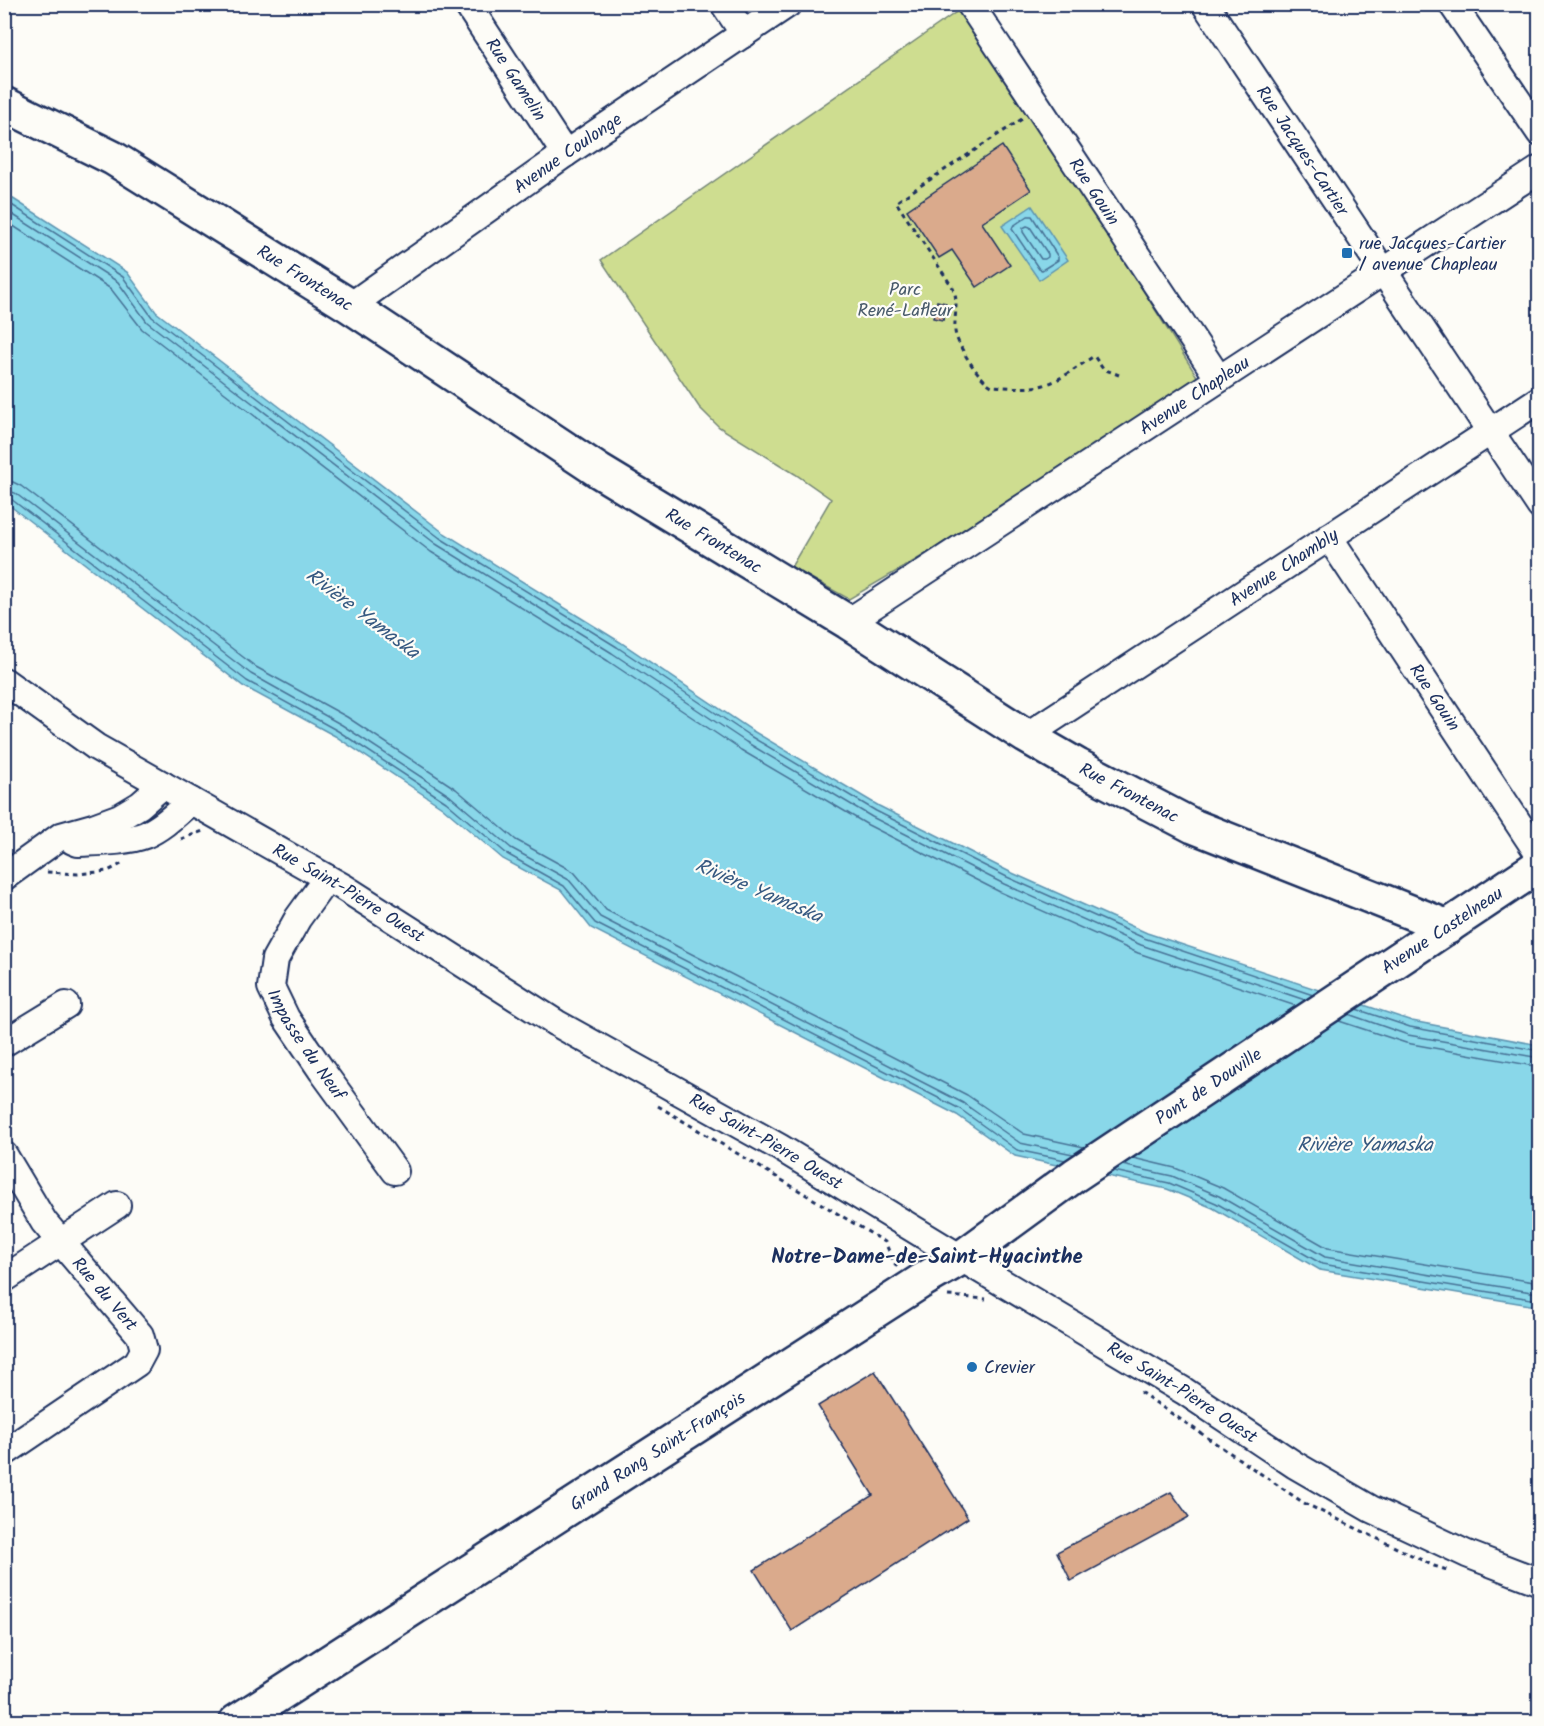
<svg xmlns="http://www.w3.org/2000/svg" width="1544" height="1726" viewBox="0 0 1544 1726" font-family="Kalam,sans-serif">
<rect width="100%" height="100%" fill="#fdfcf7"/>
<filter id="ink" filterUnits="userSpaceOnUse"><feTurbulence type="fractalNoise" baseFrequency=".0167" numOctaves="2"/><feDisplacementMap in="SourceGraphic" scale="12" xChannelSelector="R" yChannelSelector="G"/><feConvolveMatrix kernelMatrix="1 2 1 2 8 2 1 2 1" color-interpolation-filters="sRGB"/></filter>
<g filter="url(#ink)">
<path fill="#cedd90" stroke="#748677" stroke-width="1.5" d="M 965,6 L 1198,378 L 926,554 L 849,599 L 791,567 L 831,499 L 795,474 L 719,427 L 699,407 L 601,260 Z"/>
<path fill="#89d7e9" stroke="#5d94b1" stroke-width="1.5" d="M 4,193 L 127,272 L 156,312 L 444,533 L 620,642 L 753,731 L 879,806 L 1010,872 L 1147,933 L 1412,1021 L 1539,1045 L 1539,1305 L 1530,1305 L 1320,1270 L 1213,1208 L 1167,1189 L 1015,1156 L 957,1115 L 591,928 L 561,890 L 503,859 L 442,807 L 335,736 L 243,686 L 5,502 Z
M 1032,206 L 1068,260 L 1039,280 L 1002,226 Z"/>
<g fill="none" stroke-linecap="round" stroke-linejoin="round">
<path stroke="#477296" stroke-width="1.5" d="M 4,200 L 123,277 L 152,317 L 440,538 L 617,647 L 750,736 L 876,811 L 1007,877 L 1144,938 L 1313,995
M 4,209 L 118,282 L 147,322 L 436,544 L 612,653 L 746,742 L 872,817 L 1004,884 L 1141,945 L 1305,1000
M 1028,216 L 1032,216 L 1058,257 L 1058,260 L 1042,270 L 1039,269 L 1012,229 L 1013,226 Z
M 4,220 L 111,289 L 142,329 L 431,552 L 608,661 L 741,750 L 868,825 L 1000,892 L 1138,953 L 1296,1006
M 1027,226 L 1030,227 L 1048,254 L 1048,257 L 1045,259 L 1041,259 L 1023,232 L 1023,228 Z
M 4,481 L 13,482 L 21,486 L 256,667 L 347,717 L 456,789 L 516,840 L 574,872 L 606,910 L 967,1095 L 1024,1134 L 1084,1147
M 4,490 L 15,493 L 251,674 L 342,725 L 450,796 L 511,848 L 569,880 L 600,917 L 963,1103 L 1020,1143 L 1073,1154
M 4,498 L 11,499 L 247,681 L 338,731 L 446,802 L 507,854 L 564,886 L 595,923 L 960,1109 L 1017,1150 L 1065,1160
M 1356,1009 L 1410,1027 L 1540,1051
M 1348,1014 L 1408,1035 L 1540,1058
M 1339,1021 L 1406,1043 L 1540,1067
M 1133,1158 L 1175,1168 L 1223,1188 L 1328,1248 L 1540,1283
M 1122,1165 L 1172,1176 L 1219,1196 L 1325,1257 L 1531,1292 L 1540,1292
M 1114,1171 L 1169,1183 L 1216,1203 L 1322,1264 L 1531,1299 L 1540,1299"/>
</g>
<path fill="#daaa8c" stroke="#1b2f5e" stroke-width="1.5" d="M 1002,146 L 1031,190 L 982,223 L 1010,265 L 977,287 L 952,250 L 939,258 L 907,210 Z
M 937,301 L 946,303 L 943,320 L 933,318 Z
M 875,1371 L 968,1518 L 792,1631 L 754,1570 L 873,1495 L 818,1406 Z
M 1171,1492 L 1189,1517 L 1071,1581 L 1057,1552 Z"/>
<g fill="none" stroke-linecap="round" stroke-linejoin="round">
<defs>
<g id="minor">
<path id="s1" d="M 467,4 L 565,154"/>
<path d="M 724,4 L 744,34"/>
<path id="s2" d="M 970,4 L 1219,379"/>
<path id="s3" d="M 1205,4 L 1540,506"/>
<path d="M 1452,4 L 1540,133"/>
<path id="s4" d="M 350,306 L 565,154 L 788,4"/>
<path id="s5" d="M 1329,537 L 1540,856"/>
<path id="s6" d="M 848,622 L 1540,169"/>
<path id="s7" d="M 4,681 L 96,747 L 343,887 L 556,1023 L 779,1147 L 961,1258 L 1184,1391 L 1295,1465 L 1371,1509 L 1467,1554 L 1540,1582"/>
<path id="s8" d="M 1026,736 L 1540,399"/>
<path d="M 73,841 L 78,843 C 97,842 127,842 145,835 C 162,828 177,813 191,801"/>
<path d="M 4,877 L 61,836 L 93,827 L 120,817 L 140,805 L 163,785"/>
<path id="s9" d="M 327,878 L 298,918 L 275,959 L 271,987 L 286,1018 L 322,1071 L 395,1171"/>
<path d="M 4,1043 L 66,1005"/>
<path id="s10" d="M 4,1155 L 44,1222 L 140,1335 L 144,1350 L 137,1363 L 4,1453"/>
<path d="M 4,1279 L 117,1205"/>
</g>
<g id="major">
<path id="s11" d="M 4,104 L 113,158 L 350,306 L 599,471 L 848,622 L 1026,736 L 1078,766 L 1193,826 L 1448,927"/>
<path id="s12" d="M 236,1722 L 923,1280 L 961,1258 L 1075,1175 L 1540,865"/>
</g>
</defs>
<use href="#minor" stroke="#1b2f5e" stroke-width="30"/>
<use href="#major" stroke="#1b2f5e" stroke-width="38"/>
<path stroke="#1b2f5e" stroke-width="3" stroke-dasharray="4.5 4.5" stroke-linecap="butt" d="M 1022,119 L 896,202 L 953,288 C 959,302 954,315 955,331 C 956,344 980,381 992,386 C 1007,387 1024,389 1040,386 C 1059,382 1077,367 1094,356 L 1103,369 L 1119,375
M 181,839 L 203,831
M 47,872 L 78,874 L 108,871 L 125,862
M 658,1106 L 885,1242 L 895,1265 L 898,1267
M 948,1296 L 986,1299
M 1140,1392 L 1304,1503 L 1434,1566 L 1447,1570"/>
<use href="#minor" stroke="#fdfcf7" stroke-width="26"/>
<use href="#major" stroke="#fdfcf7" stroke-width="33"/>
</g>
</g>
<g fill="#1f6fb2" stroke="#fdfcf7" stroke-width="2">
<rect x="1341" y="247" width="12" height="12" rx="3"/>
<circle cx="972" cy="1367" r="6"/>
</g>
<g text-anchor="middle" stroke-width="4.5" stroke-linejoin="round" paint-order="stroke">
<g font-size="18" fill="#1b2f5e" stroke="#fdfcf7">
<text dy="6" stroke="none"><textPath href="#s1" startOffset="90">Rue Gamelin</textPath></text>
<text dy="6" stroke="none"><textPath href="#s3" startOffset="176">Rue Jacques-Cartier</textPath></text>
<text dy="6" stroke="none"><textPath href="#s4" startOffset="266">Avenue Coulonge</textPath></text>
<text dy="6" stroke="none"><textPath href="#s2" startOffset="225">Rue Gouin</textPath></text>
<text dy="6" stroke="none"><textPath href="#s11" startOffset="348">Rue Frontenac</textPath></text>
<text dy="6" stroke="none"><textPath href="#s6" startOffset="414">Avenue Chapleau</textPath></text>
<text dy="6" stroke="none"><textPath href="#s11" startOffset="834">Rue Frontenac</textPath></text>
<text dy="6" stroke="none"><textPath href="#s8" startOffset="308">Avenue Chambly</textPath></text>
<text dy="6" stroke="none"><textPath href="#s5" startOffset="192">Rue Gouin</textPath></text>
<text dy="6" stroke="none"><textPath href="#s11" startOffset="1320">Rue Frontenac</textPath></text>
<text dy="6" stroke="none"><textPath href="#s7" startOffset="405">Rue Saint-Pierre Ouest</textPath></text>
<text dy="6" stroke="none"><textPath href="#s12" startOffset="1443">Avenue Castelneau</textPath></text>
<text dy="6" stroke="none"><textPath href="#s9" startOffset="192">Impasse du Neuf</textPath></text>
<text dy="6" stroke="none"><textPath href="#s12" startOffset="1162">Pont de Douville</textPath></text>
<text dy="6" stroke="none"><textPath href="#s7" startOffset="891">Rue Saint-Pierre Ouest</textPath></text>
<text dy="6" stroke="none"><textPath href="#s10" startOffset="172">Rue du Vert</textPath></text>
<text dy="6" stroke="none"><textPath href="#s7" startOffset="1377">Rue Saint-Pierre Ouest</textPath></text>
<text dy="6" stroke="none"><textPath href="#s12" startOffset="501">Grand Rang Saint-François</textPath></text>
</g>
<g font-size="18" fill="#1b2f5e" stroke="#fdfcf7" text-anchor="start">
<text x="1359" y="249">rue Jacques-Cartier<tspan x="1359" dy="21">/ avenue Chapleau</tspan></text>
<text x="984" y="1373">Crevier</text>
</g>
<g font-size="18" fill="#485a6a" stroke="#fdfcf7">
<text x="905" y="295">Parc<tspan x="905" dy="21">René-Lafleur</tspan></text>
</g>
<g font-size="20" font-style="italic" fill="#365981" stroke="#fdfcf7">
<text transform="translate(363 613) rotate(37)" y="7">Rivière Yamaska</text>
<text transform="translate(759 890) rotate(23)" y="7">Rivière Yamaska</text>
<text x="1365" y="1151">Rivière Yamaska</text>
</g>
<g font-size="21" font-weight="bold" fill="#1b2f5e" stroke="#fdfcf7">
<text x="927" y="1263">Notre-Dame-de-Saint-Hyacinthe</text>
</g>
</g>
<rect width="1544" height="1726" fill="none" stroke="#fdfcf7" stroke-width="24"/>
<rect x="12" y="12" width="1520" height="1702" fill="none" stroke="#1b2f5e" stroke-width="2" filter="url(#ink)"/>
</svg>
